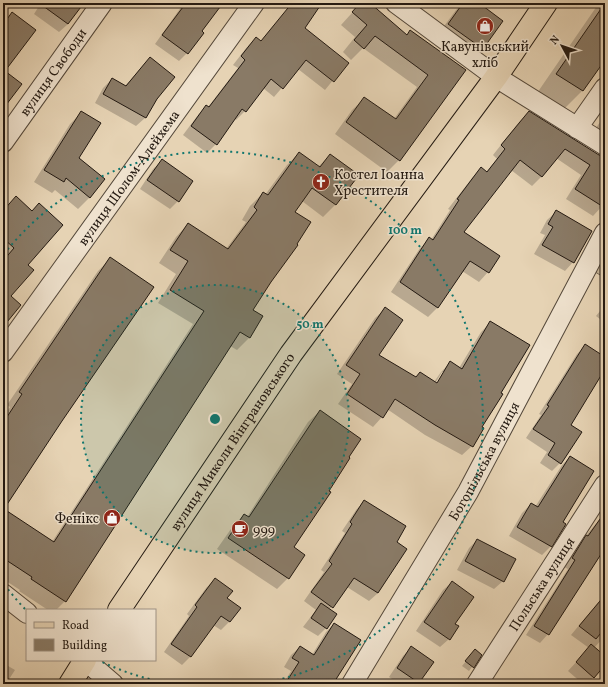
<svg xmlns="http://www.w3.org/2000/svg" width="608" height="687" viewBox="0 0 608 687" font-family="Vollkorn,serif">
<rect width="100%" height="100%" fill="#e6d3b4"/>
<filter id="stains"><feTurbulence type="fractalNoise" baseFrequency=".005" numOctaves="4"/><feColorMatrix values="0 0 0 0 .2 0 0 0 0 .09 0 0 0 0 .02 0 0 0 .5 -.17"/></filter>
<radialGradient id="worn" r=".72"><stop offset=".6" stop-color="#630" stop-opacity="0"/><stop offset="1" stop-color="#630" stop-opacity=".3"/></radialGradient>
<path fill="#c5b498" stroke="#746755" d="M 605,246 L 605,278 L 592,270 Z"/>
<path fill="#0003" fill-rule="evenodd" d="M 41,3 L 83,3 L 68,24 L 59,32 L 34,14 Z
M 184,3 L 222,3 L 200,31 L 187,53 L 179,61 L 155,44 Z
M 286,3 L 321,3 L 303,29 L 347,63 L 325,90 L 298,69 L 274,97 L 263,88 L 245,111 L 236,120 L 234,118 L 216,144 L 207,153 L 183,135 L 198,115 L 206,107 L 208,107 L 238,68 L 233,65 L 247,47 L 256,38 L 260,42 L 274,25 L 282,17 L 293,9 Z
M 361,3 L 368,3 L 406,36 L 411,31 L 464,70 L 399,160 L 387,172 L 335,134 L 352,110 L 365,98 L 394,119 L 417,87 L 363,48 L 351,60 L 343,52 L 355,37 L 341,25 Z
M 391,3 L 426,3 L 412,18 Z
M 463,3 L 477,3 L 482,48 L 469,61 L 436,37 L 456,10 Z
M 599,3 L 605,3 L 605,59 L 582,91 L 560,113 L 535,96 Z
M 3,13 L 8,18 L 3,62 Z
M 150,58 L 156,98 L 145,118 L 136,126 L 95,103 L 103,88 L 112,79 L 125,86 Z
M 529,112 L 598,156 L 605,157 L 605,203 L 593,216 L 566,199 L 581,175 L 556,158 L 541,177 L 532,186 L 511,170 L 463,233 L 488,272 L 479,282 L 462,271 L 438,307 L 428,317 L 391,292 L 420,248 L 430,239 L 431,240 L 450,210 L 448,209 L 472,178 L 481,169 L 486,172 L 497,159 L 493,155 L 519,122 Z
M 81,113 L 77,158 L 90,197 L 78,209 L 55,190 L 52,193 L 34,182 L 70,124 Z
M 605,115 L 605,145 L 591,135 Z
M 299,153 L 318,167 L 330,155 L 336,204 L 323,217 L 302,201 L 293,212 L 252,310 L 262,316 L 249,338 L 237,350 L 230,346 L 65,601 L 56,610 L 48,610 L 19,591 L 20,590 L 3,579 L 3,510 L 52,542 L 193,324 L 158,303 L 176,274 L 159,263 L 176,237 L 188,224 L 226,249 L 246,222 L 242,220 L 250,206 L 263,193 L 265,195 L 287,165 Z
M 162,161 L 178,201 L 170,209 L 140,189 L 153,169 Z
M 3,211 L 27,265 L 9,297 L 3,325 Z
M 556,212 L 573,262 L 565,271 L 534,254 L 545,235 L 540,233 L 547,220 Z
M 110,259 L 61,421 L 3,509 L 3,418 L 10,407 L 7,405 L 98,271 Z
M 605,305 L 605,323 L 596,316 Z
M 385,309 L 378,356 L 415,378 L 434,382 L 441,372 L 450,363 L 459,368 L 481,332 L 490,323 L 472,446 L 462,455 L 425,435 L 387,409 L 382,417 L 373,427 L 338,404 L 352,384 L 337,374 L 375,318 ZM 442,372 L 445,372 L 435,388 L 433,387 Z
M 586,345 L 605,358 L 605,367 L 570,425 L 560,463 L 552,471 L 540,463 L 547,452 L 526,438 L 541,415 L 539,414 L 577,354 Z
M 320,411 L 292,547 L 288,578 L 277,589 L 217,549 L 233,526 L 244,515 L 247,517 L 308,422 Z
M 570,457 L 561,522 L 551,546 L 542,555 L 509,536 L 522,513 L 531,504 L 535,507 L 562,465 Z
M 364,501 L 396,542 L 378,593 L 369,601 L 347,587 L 329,610 L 326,628 L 318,636 L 303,627 L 316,610 L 304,601 L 324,572 L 321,570 L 345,533 L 342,531 L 356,510 Z
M 605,513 L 605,555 L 601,552 L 548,634 L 540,643 L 526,635 L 568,569 L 564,567 L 578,545 Z
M 477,540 L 503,581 L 494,589 L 457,570 L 469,548 Z
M 215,579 L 226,598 L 239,608 L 229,622 L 221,630 L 213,625 L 190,657 L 182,665 L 164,652 L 189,616 L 187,614 L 206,588 Z
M 452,582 L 454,624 L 449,639 L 440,647 L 416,631 L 443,590 Z
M 605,594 L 605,636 L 594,648 L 605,657 L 605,664 L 587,684 L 583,684 L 568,671 L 589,648 L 571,635 Z
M 334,624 L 332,684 L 283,684 L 291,671 L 284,667 L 291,655 L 300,647 L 312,655 L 326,632 Z
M 411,648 L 419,682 L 417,684 L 400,684 L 389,677 L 403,656 Z
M 471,655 L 481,655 L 469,671 L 462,666 Z
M 3,663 L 15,670 L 6,684 L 3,684 Z"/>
<path fill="#897a66" stroke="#241a12" d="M 39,3 L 84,3 L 68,24 Z
M 186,3 L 223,3 L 202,31 L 204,33 L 188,54 L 162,35 Z
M 292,3 L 322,3 L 305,28 L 349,63 L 334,82 L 306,60 L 283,89 L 271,79 L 246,112 L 242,109 L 217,145 L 191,126 L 206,105 L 209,107 L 245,60 L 241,56 L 256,37 L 261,41 Z
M 360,3 L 370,3 L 407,35 L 410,30 L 466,70 L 400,161 L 346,122 L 364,97 L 396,119 L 428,75 L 375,36 L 364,49 L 354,40 L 367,25 L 352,12 Z
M 463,3 L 479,3 L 503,21 L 483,49 L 448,24 Z
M 605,3 L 605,60 L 583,91 L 556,74 Z
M 12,12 L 36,30 L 5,71 L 22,84 L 3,109 L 3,25 Z
M 150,57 L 175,77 L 157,99 L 146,118 L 103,94 L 112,78 L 126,86 Z
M 81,111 L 101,123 L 79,158 L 105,179 L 90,198 L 66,178 L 64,182 L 44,170 Z
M 529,111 L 599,155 L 605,156 L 605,208 L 575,189 L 590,165 L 565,149 L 542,177 L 520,160 L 464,232 L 500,256 L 489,273 L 470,261 L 438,308 L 400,282 L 429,237 L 433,240 L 459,200 L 457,199 L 481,167 L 487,172 L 505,149 L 501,145 Z
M 299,152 L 320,167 L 330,154 L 359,175 L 336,205 L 312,188 L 295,212 L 311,222 L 297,244 L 298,245 L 271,282 L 253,310 L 263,316 L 250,338 L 240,332 L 66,602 L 31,579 L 32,577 L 3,558 L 3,423 L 22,394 L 19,392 L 110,257 L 154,287 L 62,421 L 4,509 L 54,542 L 204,311 L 170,290 L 188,261 L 170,250 L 188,223 L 228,249 L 257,210 L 254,207 L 263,192 L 268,195 Z
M 162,159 L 193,181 L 179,202 L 147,180 Z
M 16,196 L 32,211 L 39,203 L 63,225 L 28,265 L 34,270 L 11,296 L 21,305 L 3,327 L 3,261 L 14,248 L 3,238 L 3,211 Z
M 556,210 L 592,231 L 574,263 L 542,245 L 553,227 L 548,224 Z
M 385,307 L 403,320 L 379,355 L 416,377 L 420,372 L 437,383 L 450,361 L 462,369 L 490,321 L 530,345 L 501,393 L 503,394 L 482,427 L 484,428 L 473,447 L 435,425 L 395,399 L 383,418 L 347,394 L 360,374 L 346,365 Z
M 585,344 L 605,357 L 605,369 L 571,425 L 582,432 L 561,464 L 548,455 L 555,443 L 533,429 L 549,406 L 547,405 Z
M 320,410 L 361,439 L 349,457 L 350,458 L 329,491 L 331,492 L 294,547 L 305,555 L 289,579 L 228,538 L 244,514 L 249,517 Z
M 570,456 L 594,471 L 563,522 L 566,524 L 552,547 L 517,527 L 531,503 L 538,507 Z
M 364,500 L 406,526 L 397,542 L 407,549 L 378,593 L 354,578 L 333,608 L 311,592 L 332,564 L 329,561 L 352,524 L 350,522 Z
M 605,512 L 605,548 L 549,635 L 534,626 L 575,560 L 572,558 L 586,535 L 588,536 Z
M 477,539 L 516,559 L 504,582 L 465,561 Z
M 215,578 L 233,591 L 227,598 L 241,608 L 230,622 L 221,616 L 191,657 L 171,644 L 197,607 L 195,605 Z
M 452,581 L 474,597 L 455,624 L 459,626 L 450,640 L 424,622 Z
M 605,595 L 605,628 L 596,639 L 579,626 Z
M 321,603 L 337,614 L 327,629 L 311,618 Z
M 334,623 L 361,640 L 333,684 L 285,684 L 299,662 L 292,658 L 300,646 L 314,655 Z
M 591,644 L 605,656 L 605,665 L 594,678 L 576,662 Z
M 411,646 L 434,662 L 419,683 L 397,668 Z
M 475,649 L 482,655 L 474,668 L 465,661 Z"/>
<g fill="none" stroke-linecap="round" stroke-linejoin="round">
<defs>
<g id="minor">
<path d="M 396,3 L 496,77 L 605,145"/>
<path d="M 577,128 L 605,88"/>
<path id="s1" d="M 3,142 L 102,3"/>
<path id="s2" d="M 3,352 L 254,3"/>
<path d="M 3,594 L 27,613"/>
<path d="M 85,660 L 113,684"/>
<path id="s3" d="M 352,684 L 468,492 L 605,233"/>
<path id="s4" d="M 477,684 L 605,485"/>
</g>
<g id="major">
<path id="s5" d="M 119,610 L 291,354 L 496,77 L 546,3"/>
<path d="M 70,684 L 85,660"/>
</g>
</defs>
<use href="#minor" stroke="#54483a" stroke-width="22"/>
<use href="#major" stroke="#241a12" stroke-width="24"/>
<use href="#minor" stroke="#efe2ce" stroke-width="20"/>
<use href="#major" stroke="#e6d3b4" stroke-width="22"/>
</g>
<circle cx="215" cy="419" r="134" fill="#0f766e" fill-opacity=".12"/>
<g fill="none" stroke="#0f766e" stroke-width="2" stroke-dasharray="2 4">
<circle cx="215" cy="419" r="134"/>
<path d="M173 684A268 268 0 0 1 100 661M25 609A268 268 0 0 1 4 584M4 254A268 268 0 1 1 257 684"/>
</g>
<defs>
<symbol id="shop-disc" viewBox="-11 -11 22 22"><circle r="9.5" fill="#8f2418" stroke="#efe2ce"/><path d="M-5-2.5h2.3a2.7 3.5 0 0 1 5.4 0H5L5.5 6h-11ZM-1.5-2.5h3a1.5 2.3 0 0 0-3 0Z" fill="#fff"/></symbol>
<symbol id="church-disc" viewBox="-11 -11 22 22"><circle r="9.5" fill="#8f2418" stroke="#efe2ce"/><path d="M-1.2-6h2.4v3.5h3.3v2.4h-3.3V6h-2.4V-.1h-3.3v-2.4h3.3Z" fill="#fff"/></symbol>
<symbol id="cafe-disc" viewBox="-11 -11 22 22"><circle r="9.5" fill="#8f2418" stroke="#efe2ce"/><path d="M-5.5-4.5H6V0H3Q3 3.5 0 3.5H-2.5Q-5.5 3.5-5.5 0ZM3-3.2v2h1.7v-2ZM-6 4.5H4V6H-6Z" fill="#fff"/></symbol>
</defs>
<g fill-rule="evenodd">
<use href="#shop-disc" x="475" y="16" width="20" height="20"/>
<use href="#church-disc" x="311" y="172" width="20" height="20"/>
<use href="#shop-disc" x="102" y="508" width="20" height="20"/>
<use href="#cafe-disc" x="230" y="519" width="20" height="20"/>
</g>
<g text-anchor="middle" stroke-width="3" stroke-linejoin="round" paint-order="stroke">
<g font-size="14" fill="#241a12" stroke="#efe2ce" text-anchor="start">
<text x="485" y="51" text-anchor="middle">Кавунівський<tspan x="485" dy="16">хліб</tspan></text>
<text x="334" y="179">Костел Іоанна<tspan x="334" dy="16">Хрестителя</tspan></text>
<text x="99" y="523" text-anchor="end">Фенікс</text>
<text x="253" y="534">999</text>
</g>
<g font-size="14" fill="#241a12" stroke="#efe2ce">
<text dy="5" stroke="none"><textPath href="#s1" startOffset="86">вулиця Свободи</textPath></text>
<text dy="5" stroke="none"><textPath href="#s2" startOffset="215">вулиця Шолом-Алейхема</textPath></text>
<text dy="5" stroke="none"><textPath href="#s5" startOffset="203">вулиця Миколи Вінграновського</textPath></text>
<text dy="5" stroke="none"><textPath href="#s3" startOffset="259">Богопільська вулиця</textPath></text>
<text dy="5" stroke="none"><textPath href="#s4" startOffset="119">Польська вулиця</textPath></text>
</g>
</g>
<circle cx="215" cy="419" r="6" fill="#0f766e" stroke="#efe2ce" stroke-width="2"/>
<g font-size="12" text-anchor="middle" font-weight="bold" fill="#0f766e" stroke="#efe2ce" stroke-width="3" stroke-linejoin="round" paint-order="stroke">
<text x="405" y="234">100 m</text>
<text x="310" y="328">50 m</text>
</g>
<rect width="608" height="687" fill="none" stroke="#e6d3b4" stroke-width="16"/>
<rect x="4" y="4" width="600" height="679" fill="none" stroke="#241a12" stroke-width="2"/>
<rect x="8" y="8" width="592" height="671" fill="none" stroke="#241a12"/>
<rect x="26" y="609" width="130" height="52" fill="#efe2ce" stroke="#9e9283"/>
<rect x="34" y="622" width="20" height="6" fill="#e6d3b4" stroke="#9e9283"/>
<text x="62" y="629" font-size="12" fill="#241a12">Road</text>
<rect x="34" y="639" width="20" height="12" fill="#897a66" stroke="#9e9283"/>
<text x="62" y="649" font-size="12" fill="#241a12">Building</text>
<g transform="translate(562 46) rotate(310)" stroke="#efe2ce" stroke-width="3" paint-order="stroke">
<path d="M0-3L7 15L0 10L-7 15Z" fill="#241a12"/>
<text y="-6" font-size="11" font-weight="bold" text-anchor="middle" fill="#241a12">N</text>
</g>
<rect width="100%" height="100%" filter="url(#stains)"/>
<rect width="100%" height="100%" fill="url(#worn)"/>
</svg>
